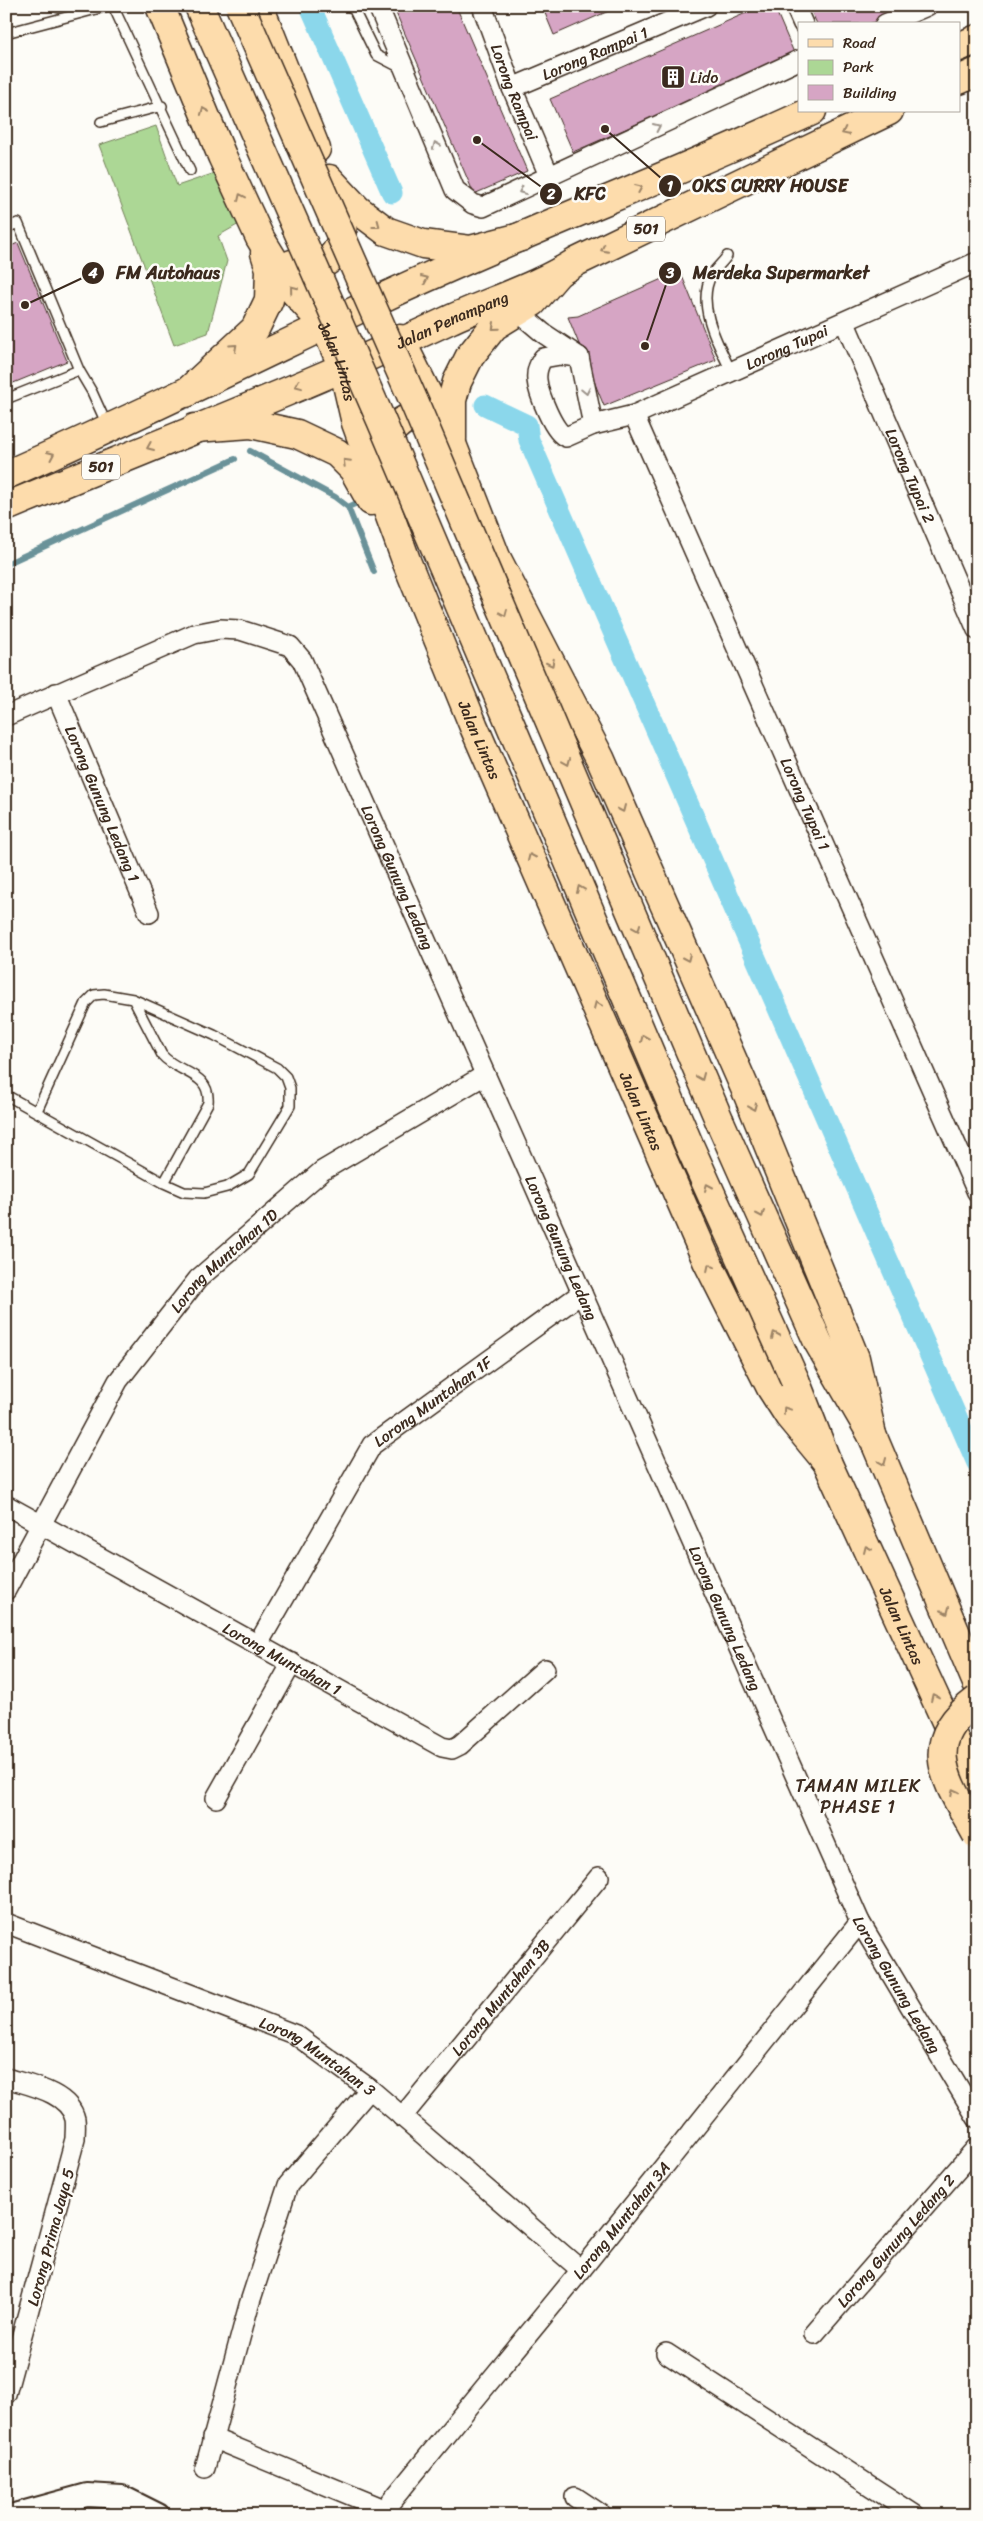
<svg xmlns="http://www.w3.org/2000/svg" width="983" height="2521" viewBox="0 0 983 2521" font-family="Sriracha,sans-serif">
<rect width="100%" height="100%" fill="#fdfcf7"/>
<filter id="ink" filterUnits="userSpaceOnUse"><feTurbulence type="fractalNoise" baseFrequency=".02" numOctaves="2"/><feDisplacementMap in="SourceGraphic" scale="10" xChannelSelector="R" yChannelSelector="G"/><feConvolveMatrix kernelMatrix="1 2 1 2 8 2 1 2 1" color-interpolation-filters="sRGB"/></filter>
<g filter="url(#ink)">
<path fill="#acd795" stroke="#74805a" d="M 156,126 L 177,186 L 221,171 L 239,224 L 218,236 L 227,261 L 208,333 L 174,345 L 99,145 Z"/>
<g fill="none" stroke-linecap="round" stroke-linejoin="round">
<path stroke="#6b9299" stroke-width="6" d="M 250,451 L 335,497 L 348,507 L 364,500
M 348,507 L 374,572
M 6,564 L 235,459"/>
<path stroke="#8bd7eb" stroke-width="21" d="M 310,6 L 392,193
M 485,405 L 527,425 L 529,440 L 977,1463"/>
</g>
<path fill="#d6a5c4" stroke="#3b2a1e" d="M 393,6 L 456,6 L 527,171 L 474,194 Z
M 542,6 L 620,6 L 554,35 Z
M 762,6 L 774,6 L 795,55 L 573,152 L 550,99 Z
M 809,6 L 910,6 L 869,24 L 817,24 Z
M 18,243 L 67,361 L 6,386 L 6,248 Z
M 680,271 L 716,360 L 604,406 L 568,317 L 578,316 Z"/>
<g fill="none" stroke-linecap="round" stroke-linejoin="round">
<defs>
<path id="service" d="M 113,6 L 190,171
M 352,6 L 376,55 L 403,69
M 6,33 L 108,6
M 101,122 L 162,106
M 6,228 L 18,223 L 79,370
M 727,256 C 723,262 716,268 712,274 C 695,304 718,344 731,371
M 6,399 L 79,370 L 92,392 L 107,425
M 133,999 L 162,1055 C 178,1074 211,1072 208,1103 L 164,1183
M 6,1095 L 164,1183 L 184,1192 L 204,1193 L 227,1187 L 249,1174 L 290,1106 L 290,1088 L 286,1077 L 277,1068 L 214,1035 L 133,999 L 104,994 L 94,995 L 86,1003 L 37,1111"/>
<g id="minor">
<path d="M 378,6 L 455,190 L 473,204 L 483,207 L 799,60"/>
<path id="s1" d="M 482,6 L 512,88 L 550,178"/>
<path d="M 795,6 L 803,24"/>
<path d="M 885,24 L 927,6"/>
<path id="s2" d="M 512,88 L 706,6"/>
<path d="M 517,311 L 543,333 L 579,357 L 593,425"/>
<path id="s3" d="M 845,323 L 977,630"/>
<path id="s4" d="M 579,357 L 560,355 L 543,358 C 539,364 536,372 537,380 C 538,392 554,434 566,437 L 593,425 L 634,415 L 977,262"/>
<path id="s5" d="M 634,415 L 977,1192"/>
<path id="s6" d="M 56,693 L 149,913"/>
<path id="s7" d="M 6,716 L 194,634 L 220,629 L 240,630 L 290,646 L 302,660 L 860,1922 L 977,2118"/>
<path id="s8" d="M 6,1505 L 442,1747 L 452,1749 L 460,1745 L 545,1669"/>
<path id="s9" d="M 6,1590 L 118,1381 L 198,1279 L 322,1171 L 485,1075"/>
<path id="s10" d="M 258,1644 L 372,1445 L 582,1293"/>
<path d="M 216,1798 L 292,1663"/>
<path id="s11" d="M 6,1923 L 296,2035 L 370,2089 L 581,2270"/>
<path d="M 6,2078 C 28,2085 69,2092 75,2119 C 76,2125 75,2133 75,2139 L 6,2394"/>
<path id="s12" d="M 402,2117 L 599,1877"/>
<path id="s13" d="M 814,2334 L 977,2147"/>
<path d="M 666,2353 L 915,2515"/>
<path d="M 212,2438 L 384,2509"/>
<path d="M 205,2468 L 249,2305 L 288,2185 L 370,2089"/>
<path d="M 575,2497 L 602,2515"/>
<path d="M 116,2515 L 122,2497"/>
<path id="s14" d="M 380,2515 L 581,2270 L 860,1922"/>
</g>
<path id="tertiary" d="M 14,2515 L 87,2495 L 122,2497 L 158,2515"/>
<g id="primary">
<path d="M 959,47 L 977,39"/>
<path d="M 959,80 L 977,72"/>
<path d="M 6,475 C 133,419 256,358 380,299 C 522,232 670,177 812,111"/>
<path id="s15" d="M 6,507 C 154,445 304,388 449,320 C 490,301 537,287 576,262 L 889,111"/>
</g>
<g id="trunk">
<path id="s16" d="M 160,6 L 222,156 L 260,238 L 290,287 L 325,326 L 343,367 L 356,423 L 407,563 L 474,727 L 707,1261 L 771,1388 L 789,1416 L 827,1462"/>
<path d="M 259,6 L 316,149"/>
<path d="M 329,179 L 358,210 L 386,231 L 423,244 L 470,250 L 521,237"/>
<path d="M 292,264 C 324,277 346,251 342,220"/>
<path d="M 400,339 L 452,444 L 496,557 L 600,758 L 748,1095 L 855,1358 L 872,1435"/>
<path d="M 186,393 L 255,329 L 269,300 L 270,269 L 265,253"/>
<path d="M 195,428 L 251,424 L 297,434 L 337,453 L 353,469 L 371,501"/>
<path d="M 452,439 L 452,400 L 457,382 L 470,356 L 494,326 L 533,302 L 558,273"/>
<path d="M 382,459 C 384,450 386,440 391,433 C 403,414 426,412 440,429"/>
<path d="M 720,1122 L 818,1342 L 872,1435 L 977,1683"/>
<path id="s17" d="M 795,1380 L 827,1462 L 977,1789"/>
</g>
</defs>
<use href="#service" stroke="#3b2a1e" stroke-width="12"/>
<use href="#minor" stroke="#3b2a1e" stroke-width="22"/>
<use href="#tertiary" stroke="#3b2a1e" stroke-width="26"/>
<use href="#primary" stroke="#3b2a1e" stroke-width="31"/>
<use href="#trunk" stroke="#3b2a1e" stroke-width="31"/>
<use href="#service" stroke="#fdfcf7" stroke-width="9"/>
<use href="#minor" stroke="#fdfcf7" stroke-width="19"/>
<use href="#tertiary" stroke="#fdfcf7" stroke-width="22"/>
<use href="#primary" stroke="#fddcac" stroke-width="28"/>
<use href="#trunk" stroke="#fddcac" stroke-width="28"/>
<defs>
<path id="trunk-bridge" d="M 199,6 L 381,420 L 690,1147 L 795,1380
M 240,6 L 415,404 L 720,1122
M 977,1700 C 916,1745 949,1783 977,1835"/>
</defs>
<use href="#trunk-bridge" stroke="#3b2a1e" stroke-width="31" stroke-linecap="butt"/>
<use href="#trunk-bridge" stroke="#fddcac" stroke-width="28"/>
</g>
<defs><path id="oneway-chevron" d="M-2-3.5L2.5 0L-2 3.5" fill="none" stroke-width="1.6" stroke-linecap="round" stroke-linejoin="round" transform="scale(1.25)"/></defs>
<g stroke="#9c8365">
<use href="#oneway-chevron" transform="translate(204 111) rotate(-112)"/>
<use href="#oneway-chevron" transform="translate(845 132) rotate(154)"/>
<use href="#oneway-chevron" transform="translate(639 188) rotate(-23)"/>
<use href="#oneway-chevron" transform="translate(241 197) rotate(-115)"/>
<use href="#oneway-chevron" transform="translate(377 225) rotate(37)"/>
<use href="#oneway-chevron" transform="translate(604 249) rotate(154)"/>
<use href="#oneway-chevron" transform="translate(425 279) rotate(-24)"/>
<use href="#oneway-chevron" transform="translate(293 289) rotate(-129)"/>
<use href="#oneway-chevron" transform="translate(495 327) rotate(139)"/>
<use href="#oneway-chevron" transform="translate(234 347) rotate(-42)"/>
<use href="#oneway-chevron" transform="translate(298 385) rotate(158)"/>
<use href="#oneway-chevron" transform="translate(150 447) rotate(157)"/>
<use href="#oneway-chevron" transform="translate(51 455) rotate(-24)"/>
<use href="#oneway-chevron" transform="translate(346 462) rotate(-135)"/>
<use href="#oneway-chevron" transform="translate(504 613) rotate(67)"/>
<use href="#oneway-chevron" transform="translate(551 663) rotate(63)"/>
<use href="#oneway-chevron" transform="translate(567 762) rotate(67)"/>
<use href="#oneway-chevron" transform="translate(622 809) rotate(66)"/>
<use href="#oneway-chevron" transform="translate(531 857) rotate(-114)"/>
<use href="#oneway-chevron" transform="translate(580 889) rotate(-113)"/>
<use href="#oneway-chevron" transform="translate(637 928) rotate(67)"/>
<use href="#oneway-chevron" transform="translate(687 958) rotate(66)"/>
<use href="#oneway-chevron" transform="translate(597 1005) rotate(-113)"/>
<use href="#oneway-chevron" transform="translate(644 1038) rotate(-113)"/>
<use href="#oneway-chevron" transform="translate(701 1077) rotate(67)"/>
<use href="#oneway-chevron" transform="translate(753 1107) rotate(68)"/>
<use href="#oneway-chevron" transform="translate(708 1187) rotate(-114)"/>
<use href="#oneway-chevron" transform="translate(761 1214) rotate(66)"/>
<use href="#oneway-chevron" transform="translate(710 1267) rotate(-116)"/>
<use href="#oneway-chevron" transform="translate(775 1335) rotate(-114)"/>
<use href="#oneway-chevron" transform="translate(786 1410) rotate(-124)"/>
<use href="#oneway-chevron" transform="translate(883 1462) rotate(67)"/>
<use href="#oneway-chevron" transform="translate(867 1549) rotate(-114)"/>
<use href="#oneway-chevron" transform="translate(946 1611) rotate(67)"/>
<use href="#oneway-chevron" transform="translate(934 1697) rotate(-115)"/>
<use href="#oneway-chevron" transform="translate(954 1792) rotate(-117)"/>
</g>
<g stroke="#9c938a">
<use href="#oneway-chevron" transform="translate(657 127) rotate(-25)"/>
<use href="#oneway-chevron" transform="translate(436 145) rotate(-113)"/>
<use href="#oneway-chevron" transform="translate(522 191) rotate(156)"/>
<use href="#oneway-chevron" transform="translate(586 391) rotate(78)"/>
</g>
</g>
<defs>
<symbol id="building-square" viewBox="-11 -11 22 22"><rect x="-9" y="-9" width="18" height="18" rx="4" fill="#3b2a1e" stroke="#fdfcf7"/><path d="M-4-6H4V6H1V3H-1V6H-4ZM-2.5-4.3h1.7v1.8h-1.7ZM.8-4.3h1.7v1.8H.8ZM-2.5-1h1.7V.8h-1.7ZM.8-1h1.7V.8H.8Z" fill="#fff"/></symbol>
</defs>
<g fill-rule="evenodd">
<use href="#building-square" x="659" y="63" width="28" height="28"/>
</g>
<g text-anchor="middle" stroke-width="5" stroke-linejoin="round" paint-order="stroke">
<g fill="#fdfcf7" stroke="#75695f" stroke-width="1">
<rect x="627" y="216.5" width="38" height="25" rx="4"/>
<rect x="82" y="454.5" width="38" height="25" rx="4"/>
</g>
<g font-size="15" font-weight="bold" fill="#3b2a1e">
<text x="646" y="234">501</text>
<text x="101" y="472">501</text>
</g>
<g font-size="16" fill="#3b2a1e" stroke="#fdfcf7">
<text dy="6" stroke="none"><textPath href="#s2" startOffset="90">Lorong Rampai 1</textPath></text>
<text dy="6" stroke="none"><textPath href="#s1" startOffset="92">Lorong Rampai</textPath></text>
<text dy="6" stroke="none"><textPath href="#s15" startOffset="484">Jalan Penampang</textPath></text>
<text dy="6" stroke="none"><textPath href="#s4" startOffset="364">Lorong Tupai</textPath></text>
<text dy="6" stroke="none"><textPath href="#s16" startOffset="400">Jalan Lintas</textPath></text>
<text dy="6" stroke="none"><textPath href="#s3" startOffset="166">Lorong Tupai 2</textPath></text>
<text dy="6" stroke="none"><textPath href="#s16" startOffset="805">Jalan Lintas</textPath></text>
<text dy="6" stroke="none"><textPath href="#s6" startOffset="120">Lorong Gunung Ledang 1</textPath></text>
<text dy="6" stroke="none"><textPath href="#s5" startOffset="425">Lorong Tupai 1</textPath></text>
<text dy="6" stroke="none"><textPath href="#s7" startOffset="560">Lorong Gunung Ledang</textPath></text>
<text dy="6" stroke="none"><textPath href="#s16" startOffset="1210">Jalan Lintas</textPath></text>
<text dy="6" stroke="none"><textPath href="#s7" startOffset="965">Lorong Gunung Ledang</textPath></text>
<text dy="6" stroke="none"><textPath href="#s9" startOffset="398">Lorong Muntahan 1D</textPath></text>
<text dy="6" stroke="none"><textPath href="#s10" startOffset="304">Lorong Muntahan 1F</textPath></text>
<text dy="6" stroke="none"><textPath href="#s7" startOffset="1370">Lorong Gunung Ledang</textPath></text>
<text dy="6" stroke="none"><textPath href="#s17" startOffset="268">Jalan Lintas</textPath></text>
<text dy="6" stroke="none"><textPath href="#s8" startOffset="316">Lorong Muntahan 1</textPath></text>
<text dy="6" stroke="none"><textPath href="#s7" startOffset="1775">Lorong Gunung Ledang</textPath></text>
<text dy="6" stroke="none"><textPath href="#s12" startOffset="155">Lorong Muntahan 3B</textPath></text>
<text dy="6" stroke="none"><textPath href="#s11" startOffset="340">Lorong Muntahan 3</textPath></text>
<text dy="6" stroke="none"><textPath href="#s14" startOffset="381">Lorong Muntahan 3A</textPath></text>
<text transform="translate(50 2237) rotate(-75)" y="6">Lorong Prima Jaya 5</text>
<text dy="6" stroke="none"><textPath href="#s13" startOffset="124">Lorong Gunung Ledang 2</textPath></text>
</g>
<g font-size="16" fill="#3b2a1e" stroke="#fdfcf7" text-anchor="start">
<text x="690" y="83">Lido</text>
</g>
<g font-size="18" letter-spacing="1" fill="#3b2a1e" stroke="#fdfcf7">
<text x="858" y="1792">TAMAN MILEK<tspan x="858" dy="21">PHASE 1</tspan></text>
</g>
</g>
<path fill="none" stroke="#3b2a1e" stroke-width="2" d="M605 129L670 186M477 140L551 194M645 346L670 273M25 305L93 273"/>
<g fill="#3b2a1e" stroke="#fdfcf7" stroke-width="2">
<circle cx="605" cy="129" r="5"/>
<circle cx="477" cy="140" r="5"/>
<circle cx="645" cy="346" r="5"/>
<circle cx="25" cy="305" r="5"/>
<circle cx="670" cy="186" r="12"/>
<circle cx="551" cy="194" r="12"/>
<circle cx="670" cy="273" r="12"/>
<circle cx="93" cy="273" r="12"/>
</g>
<g font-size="15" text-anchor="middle" font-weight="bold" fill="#fff">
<text x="670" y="191">1</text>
<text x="551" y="199">2</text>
<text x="670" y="278">3</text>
<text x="93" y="278">4</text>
</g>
<g font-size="18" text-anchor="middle" font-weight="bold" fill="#3b2a1e" stroke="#fdfcf7" stroke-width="5" stroke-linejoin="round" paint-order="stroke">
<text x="770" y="192">OKS CURRY HOUSE</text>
<text x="590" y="200">KFC</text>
<text x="781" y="279">Merdeka Supermarket</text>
<text x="168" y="279">FM Autohaus</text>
</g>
<rect width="983" height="2521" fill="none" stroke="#fdfcf7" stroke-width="25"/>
<rect x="12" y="12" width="958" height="2496" fill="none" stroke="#3b2a1e" stroke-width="2" filter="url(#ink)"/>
<rect x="798" y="22" width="162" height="90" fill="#fdfcf7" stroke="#afa8a0"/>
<rect x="808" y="39" width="25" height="8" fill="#fddcac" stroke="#afa8a0"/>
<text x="843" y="48" font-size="15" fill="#3b2a1e">Road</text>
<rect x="808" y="60" width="25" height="15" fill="#acd795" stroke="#afa8a0"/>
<text x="843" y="72" font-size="15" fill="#3b2a1e">Park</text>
<rect x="808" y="85" width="25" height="15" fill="#d6a5c4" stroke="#afa8a0"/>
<text x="843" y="98" font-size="15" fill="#3b2a1e">Building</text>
</svg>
